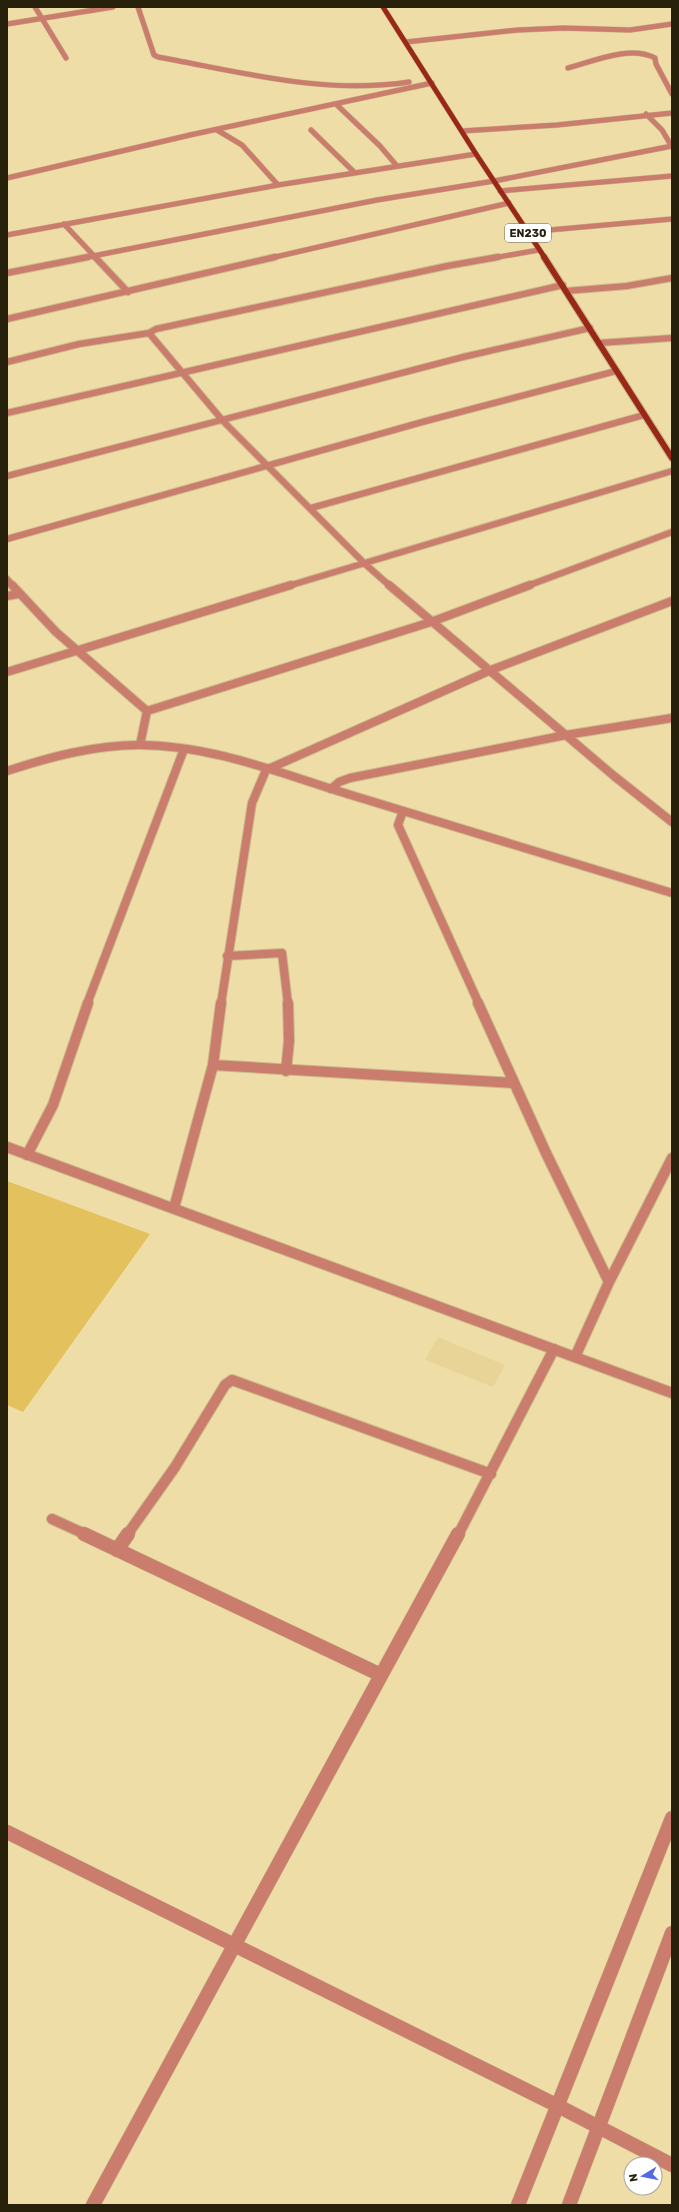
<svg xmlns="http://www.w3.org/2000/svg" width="679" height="2212" viewBox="0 0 679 2212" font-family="Rubik,sans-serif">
<rect width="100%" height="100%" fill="#efdda8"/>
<path fill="#e9d497" d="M 438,1337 L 505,1365 L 493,1387 L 425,1360 Z"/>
<path fill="#e3c25d" d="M 7,1181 L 150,1234 L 23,1412 L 7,1405 Z"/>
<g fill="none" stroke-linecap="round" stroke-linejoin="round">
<defs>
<path id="minor-far4" d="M 35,7 L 66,58
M 138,7 L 154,55 L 158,57 C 241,72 324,95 409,82
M 7,24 L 113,7
M 406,42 L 518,30 L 564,28 L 630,30 L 672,24
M 568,68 C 594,61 630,45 655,58 L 656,64 L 672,94
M 337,105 L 380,146 L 397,166
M 646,114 L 662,130 L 672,147
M 217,130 L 242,145 L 278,185
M 311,130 L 354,172
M 462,131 L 557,125 L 672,113
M 7,178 L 190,135 L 432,83
M 500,191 L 672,176
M 64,224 L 96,258
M 527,232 L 672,219
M 7,235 L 278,185 L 476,154
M 83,258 L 377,200 L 494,181 L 672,146
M 271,258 L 509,203
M 493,258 L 539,250"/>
<path id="minor-far3" d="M 95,257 L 128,292
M 7,273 L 88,257
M 566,291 L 627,286 L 672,278
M 7,319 L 275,257
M 149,333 L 223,421 L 364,563 L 390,586
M 599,343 L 672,338
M 7,362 L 79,344 L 149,333 L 156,329 L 447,266 L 498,257
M 7,413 L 563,285
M 7,476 L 463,357 L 590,328
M 311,508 L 644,415
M 7,539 L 426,421 L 616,371
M 7,579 L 13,586
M 288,586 L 672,471
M 527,586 L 672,532"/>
<path id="minor-far2" d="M 12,585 L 56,632 L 147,711
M 389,585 L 614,776 L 672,822
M 7,596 L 18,594
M 7,672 L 291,585
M 147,711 L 431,622 L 530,585
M 140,745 L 147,711
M 331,789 L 339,782 L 350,778 L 566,735 L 672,718
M 403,811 L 398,825 L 479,1004
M 227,956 L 282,953 L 288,1004
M 87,1004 L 184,749
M 221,1004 L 252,803 L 266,770 L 491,670 L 672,601"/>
<path id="minor-far1" d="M 478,1003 L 546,1153 L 609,1282
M 213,1065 L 514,1083
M 286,1071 L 289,1041 L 288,1003
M 27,1155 L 53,1105 L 88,1003
M 174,1208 L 213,1065 L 221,1003
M 575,1357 L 609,1282 L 672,1158
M 52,1519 L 87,1535
M 127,1535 L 175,1467 L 225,1385 L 232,1380 L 491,1474
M 458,1535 L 554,1349"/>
<path id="minor" d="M 84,1534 L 381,1675
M 117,1550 L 128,1534
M 7,1832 L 558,2106 L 672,2165
M 93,2205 L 458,1534"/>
<path id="tertiary-far2" d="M 7,771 C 50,757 94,745 139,745 C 212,745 282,774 351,795 C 458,828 565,860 672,893"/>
<path id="tertiary-far1" d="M 7,1147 L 672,1393"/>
<path id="tertiary" d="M 518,2205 L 672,1818
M 569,2205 L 672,1933"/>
<path id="primary-far1" d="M 383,7 L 476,154 L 545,258"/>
<path id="primary" d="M 544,257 L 672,458"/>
</defs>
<use href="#minor-far4" stroke="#cbbb8c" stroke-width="6"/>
<use href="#minor-far3" stroke="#cbbb8c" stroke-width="8"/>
<use href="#minor-far2" stroke="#cbbb8c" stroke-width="10"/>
<use href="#minor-far1" stroke="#cbbb8c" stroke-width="12"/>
<use href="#minor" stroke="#cbbb8c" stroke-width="15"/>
<use href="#tertiary-far2" stroke="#cbbb8c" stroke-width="10"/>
<use href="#tertiary-far1" stroke="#cbbb8c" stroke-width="12"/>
<use href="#tertiary" stroke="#cbbb8c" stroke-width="15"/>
<use href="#primary-far1" stroke="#cbbb8c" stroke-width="6"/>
<use href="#primary" stroke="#cbbb8c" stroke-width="8"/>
<use href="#minor-far4" stroke="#ca7c6d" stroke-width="5"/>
<use href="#minor-far3" stroke="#ca7c6d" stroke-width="6"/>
<use href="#minor-far2" stroke="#ca7c6d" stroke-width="8"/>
<use href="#minor-far1" stroke="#ca7c6d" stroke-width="10"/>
<use href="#minor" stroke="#ca7c6d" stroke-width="14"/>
<use href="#tertiary-far2" stroke="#ca7c6d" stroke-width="8"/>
<use href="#tertiary-far1" stroke="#ca7c6d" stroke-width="10"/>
<use href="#tertiary" stroke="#ca7c6d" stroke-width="14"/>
<use href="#primary-far1" stroke="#9a2818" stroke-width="5"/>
<use href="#primary" stroke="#9a2818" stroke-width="6"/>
</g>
<g text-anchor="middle" stroke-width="3.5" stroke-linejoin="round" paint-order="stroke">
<rect fill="#fff" stroke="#686354" stroke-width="1" x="505" y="224" width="46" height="18" rx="3"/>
<g font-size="11" font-weight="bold" fill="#27200b">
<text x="528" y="237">EN230</text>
</g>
</g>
<rect width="679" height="2212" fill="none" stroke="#27200b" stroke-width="16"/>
<g transform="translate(643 2176) rotate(260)"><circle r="19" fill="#ffffff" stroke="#a9a69d"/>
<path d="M0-3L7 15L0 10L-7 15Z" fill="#546be0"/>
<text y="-6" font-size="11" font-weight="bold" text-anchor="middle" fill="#27200b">N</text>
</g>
</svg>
